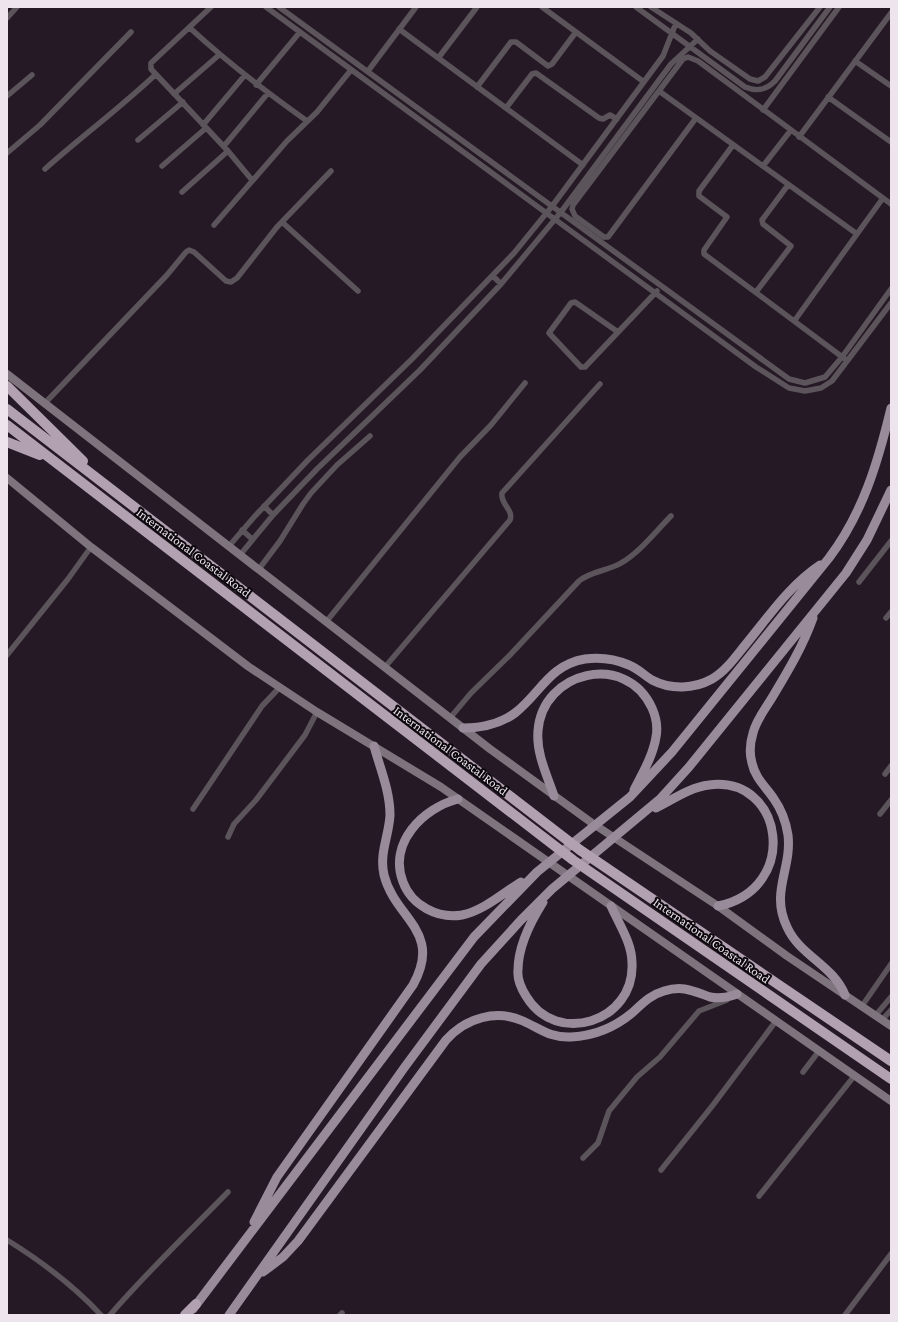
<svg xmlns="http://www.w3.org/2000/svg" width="898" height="1322" viewBox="0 0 898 1322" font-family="'Crimson Pro',serif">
<rect width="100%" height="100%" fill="#261926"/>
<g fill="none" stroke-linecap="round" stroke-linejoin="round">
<path stroke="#5b555b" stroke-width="5.5" d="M 211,7 L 151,63 L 151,69 L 228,151 L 252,180
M 266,7 L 756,367 L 789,388 L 805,391 L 821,388 L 832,381 L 891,303
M 279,7 L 789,379 L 805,383 L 825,377 L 842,357 L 891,289
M 542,7 L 644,82
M 636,7 L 745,87 C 757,92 766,90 775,81 L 830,7
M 651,7 L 691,33 L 710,51 L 750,79 L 758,81 L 765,77 L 820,7
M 7,18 L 17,7
M 190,28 C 227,62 266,92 307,121
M 399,29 L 583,165
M 439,57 L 477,7
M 855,61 L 891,86
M 368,71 L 416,7
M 256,85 L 300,32
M 477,87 L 511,42 L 516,42 L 548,66 L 552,64 L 576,32
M 659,91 L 857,234
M 174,94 L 219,55
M 7,96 L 32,75
M 828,97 L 891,142
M 506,108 L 532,74 L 536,73 L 599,118 L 603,119 L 610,115 L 617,119
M 763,110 L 839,7
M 696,118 L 608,237 L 604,237 L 575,216 L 572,209 L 573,205 L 683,59 L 688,57 L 698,61 L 891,204
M 203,125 L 245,75
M 799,137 L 891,13
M 138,140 L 183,102
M 733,145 L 699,191 L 699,196 L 727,217 L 704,250 L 704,254 L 845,359
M 224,146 L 268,93
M 7,153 L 40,125 L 131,32
M 162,166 L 206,128
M 763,166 L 791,130
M 45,169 C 81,137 120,108 155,75
M 182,192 L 228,151
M 282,222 L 358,291
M 214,225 L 287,141 L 317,112 L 351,70
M 493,276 L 501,284
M 756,292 L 791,246 L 763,224 L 762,220 L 788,185
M 795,320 L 883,198
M 618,332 L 575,302 L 571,303 L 549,333 L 581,367 L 585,367 L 657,291
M 45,403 L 167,275 L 186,252 L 189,250 L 194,252 L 226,281 L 231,282 L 237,278 L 277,227 L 331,171
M 264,506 L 273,515
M 242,530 L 252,539
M 229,546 L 255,516 L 308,460 L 413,358 L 514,253 L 553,205 L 663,56 L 676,23
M 240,555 L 273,515 L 317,469 L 420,370 L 501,284 L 561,212 L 671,64 L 698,39
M 259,569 L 280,541 L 303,504 L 311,493 L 337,465 L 370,436
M 859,582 L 891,541
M 886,618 L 891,612
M 326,622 L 460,457 L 491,425 L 525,383
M 7,655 L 68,579 L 91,547
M 385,667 L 510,520 C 514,510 500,504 502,493 L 600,384
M 450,718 L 471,693 L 509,656 L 579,581 C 591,571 608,571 621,563 C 639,553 656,531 671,516
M 885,774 L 891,766
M 193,809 L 262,706 L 280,687
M 880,814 L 891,800
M 228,837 L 234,824 L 256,800 L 305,735 L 317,712
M 862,1006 L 891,964
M 875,1016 L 891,997
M 882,1020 L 891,1010
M 803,1072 L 819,1051
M 583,1158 L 598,1143 L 609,1111 L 637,1077 L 660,1057 L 699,1011 L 727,1000
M 661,1170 L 713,1105 L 776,1021
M 759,1196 L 855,1075
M 7,1240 C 41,1261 74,1286 101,1315
M 110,1315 C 147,1272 188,1233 228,1192
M 340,1315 L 342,1313
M 845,1315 L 891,1254"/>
<path stroke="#7e747e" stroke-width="8" d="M 7,374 L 490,749 L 592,823 L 718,906 L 787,956 L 891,1026
M 7,478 L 91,547 L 249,667 L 317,712 L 441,787 L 891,1101"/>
<path stroke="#998b99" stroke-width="9" d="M 813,618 C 803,646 788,671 773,696 C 766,708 756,720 753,733 C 750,743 749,753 752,763 C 755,778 766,787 774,799 C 781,809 786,822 788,835 C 792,869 770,892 787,927 C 800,956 833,965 845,995
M 463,728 C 482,728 500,724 515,713 C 540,694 549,665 585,659 C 600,657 615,659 629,665 C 637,668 644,675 652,680 C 671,690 694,689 712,679 C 726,671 736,656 746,644 C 769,616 789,586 820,565
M 554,796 C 547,775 536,753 538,731 C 542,671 626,651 652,708 C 656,717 658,727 656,737 C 653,756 642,774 634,790
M 458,799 C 423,808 388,843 403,882 C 407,893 416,903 427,909 C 438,915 450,917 462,915 C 483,911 503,893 521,882
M 656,808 C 672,800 690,787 709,785 C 784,775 801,889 718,906
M 543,902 C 531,921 518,946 518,970 C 517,979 521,988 526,996 C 556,1047 635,1022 632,963 C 632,943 619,924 611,906
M 254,1222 L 277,1177 L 413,985 C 443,931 395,919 384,875 C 379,853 389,836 390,815 C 390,791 380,768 374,746
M 263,1272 L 283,1257 L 298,1241 L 446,1040 C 466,1018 496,1009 523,1021 C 541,1029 550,1038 571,1037 C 593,1036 615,1027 632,1013 C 642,1004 650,995 664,991 C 683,985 693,991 710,997 C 719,999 729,997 737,994
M 193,1309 L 474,937 L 537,872 L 630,797 L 672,752 L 829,558 C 863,513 878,462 891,408
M 229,1315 L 404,1068 L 481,964 L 521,920 L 552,889 L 660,799 L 689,767 L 846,573 L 867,540 L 891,490"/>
<path stroke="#b1a1b1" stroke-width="10" d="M 7,386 L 83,461
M 7,409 L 580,850 L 891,1061
M 7,425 L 573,860 L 891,1079
M 7,442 L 40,455
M 185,1315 L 196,1304"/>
</g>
<g text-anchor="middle" stroke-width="4" stroke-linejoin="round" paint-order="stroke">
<g font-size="13" fill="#ede4ed" stroke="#0b070c">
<text transform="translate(194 552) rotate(37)" y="5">International Coastal Road</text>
<text transform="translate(451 750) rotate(37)" y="5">International Coastal Road</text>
<text transform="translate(712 940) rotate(35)" y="5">International Coastal Road</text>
</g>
</g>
<rect width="898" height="1322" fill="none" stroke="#ede4ed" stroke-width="16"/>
</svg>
